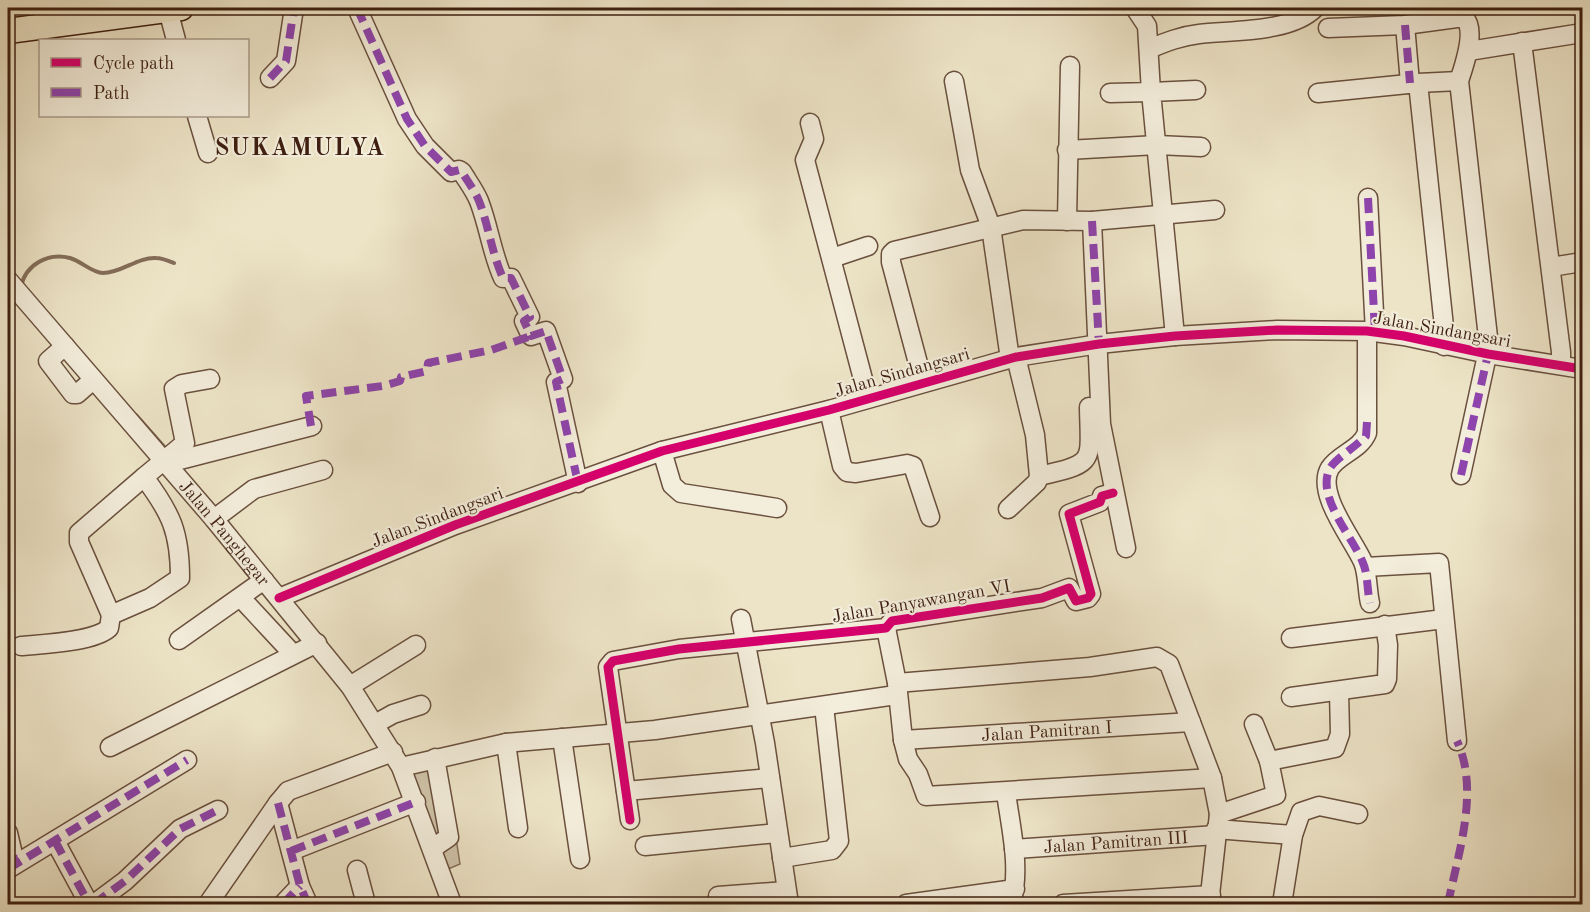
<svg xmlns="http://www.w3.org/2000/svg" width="1590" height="912" viewBox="0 0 1590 912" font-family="'Old Standard TT',serif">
<rect width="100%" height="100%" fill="#ede4c7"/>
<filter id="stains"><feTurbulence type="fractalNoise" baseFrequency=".00333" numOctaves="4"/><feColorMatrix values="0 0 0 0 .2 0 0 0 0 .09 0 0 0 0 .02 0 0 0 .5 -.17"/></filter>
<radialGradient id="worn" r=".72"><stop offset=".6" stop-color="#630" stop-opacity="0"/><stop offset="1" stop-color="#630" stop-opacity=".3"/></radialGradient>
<path fill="#cfc3a8" stroke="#86715c" stroke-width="1.5" d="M 444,760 L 460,864 L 441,872 L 403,770 Z"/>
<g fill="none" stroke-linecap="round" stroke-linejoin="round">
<path stroke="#846d59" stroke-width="4" d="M 21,287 C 25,265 48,252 70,258 C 81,261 92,273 103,273 C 122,273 137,257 156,258 C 162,258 169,261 174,263
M 8,309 L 12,305
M 136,415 L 167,450"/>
<defs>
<g id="minor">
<path d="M 357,8 L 407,119 L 425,146 L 451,172 L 459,170 L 462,172 C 468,182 475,191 479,201 C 489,227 492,254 503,278 L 511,278 L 530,317 L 524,321 L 531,336 L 546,331 L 563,379 L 556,382 L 578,483"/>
<path d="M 168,10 L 176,40"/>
<path d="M 1405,25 L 1410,83"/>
<path d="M 1328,28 L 1405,25 L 1464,17 C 1477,30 1464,66 1459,81 L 1489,346 L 1461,475"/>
<path d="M 1522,42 L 1561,352 L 1561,364"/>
<path d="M 1149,49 C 1166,42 1181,36 1199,34 C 1233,30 1290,33 1315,8"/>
<path d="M 1469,51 L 1582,33"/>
<path d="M 270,78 L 286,61 L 294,8"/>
<path d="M 954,81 L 970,170 L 991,227 L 1010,359"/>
<path d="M 1418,83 L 1459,81"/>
<path d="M 1110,93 L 1151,92 L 1147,26 L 1135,8"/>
<path d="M 1318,93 L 1418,83 L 1445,336 L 1444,346"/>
<path d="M 197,116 L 208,153"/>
<path d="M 810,123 L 814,139 L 805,160 L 868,398"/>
<path d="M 1067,150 L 1157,145 L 1201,147"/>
<path d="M 1368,198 L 1375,332"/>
<path d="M 1067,221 L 1070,66"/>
<path d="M 1092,221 L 1101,424 L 1126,548"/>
<path d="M 832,258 L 868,246"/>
<path d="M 1551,267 L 1582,262"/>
<path id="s1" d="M 8,280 L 214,519 L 350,686 L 401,767 L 452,904"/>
<path d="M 1367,331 L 1367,433 C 1360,450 1339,454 1330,468 C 1315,493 1353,539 1363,562 C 1368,574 1367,590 1370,603"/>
<path d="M 1175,336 L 1151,92 L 1196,90"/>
<path d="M 65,346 L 48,361 L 73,394 L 77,394 L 93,380"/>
<path d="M 923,382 L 891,262 L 891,254 L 894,251 L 1023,220 L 1092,221 L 1215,210"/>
<path d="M 829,410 L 842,466 L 847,472 L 856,473 L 907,464 L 913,466 L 930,517"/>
<path d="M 662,451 L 672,485 L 681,493 L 777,508"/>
<path d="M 168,463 L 312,426"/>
<path d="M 1039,476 C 1097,463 1090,463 1089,407"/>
<path d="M 1008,509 L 1037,482 L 1039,476 L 1035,435 L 1016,357"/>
<path d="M 214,519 L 254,489 L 323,470"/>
<path d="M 1365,567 L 1439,563 L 1457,741"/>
<path d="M 241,598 L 293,654"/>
<path d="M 279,598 L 455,525 L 662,451 L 829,410 L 1016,357 L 1099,344 L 1175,336 L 1277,330 L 1367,331 L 1404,336 L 1488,354 L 1582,369"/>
<path d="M 111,615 L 79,542 L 79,533 L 144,477"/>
<path d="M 741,619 L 765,743 L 789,904"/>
<path d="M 886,628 L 897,683 L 903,740 L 908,759 L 918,774 L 926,796 L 1212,778"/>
<path d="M 1291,638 L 1444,619"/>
<path d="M 179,640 L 264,580"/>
<path d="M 21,646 C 43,644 94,642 109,628 L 111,615 L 150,598 L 180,578 C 180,532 171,513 144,477 L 185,443 L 174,389 L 182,384 L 210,379"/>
<path d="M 897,683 L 1090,667 L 1157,657 L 1169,664 L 1212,778 L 1219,814 L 1209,904"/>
<path d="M 350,686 L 416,645"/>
<path d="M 1291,697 L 1385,684 L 1387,679 L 1388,645 L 1385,625"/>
<path d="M 375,724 L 393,714 L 421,705"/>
<path d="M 1254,724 L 1269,761"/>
<path d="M 562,738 L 580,859"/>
<path id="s2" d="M 903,740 L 1191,722"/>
<path d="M 506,743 L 518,828"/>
<path d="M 110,747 L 317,643"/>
<path d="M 401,767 L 506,743 L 655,730 L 896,695"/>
<path d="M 626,791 L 770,778"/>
<path d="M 1006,793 C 1011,829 1021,869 1011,904"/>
<path d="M 278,803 L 300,886 L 308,904"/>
<path d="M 1219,814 L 1276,795 L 1269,761 L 1335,748 L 1340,734 L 1339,691"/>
<path d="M 630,820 L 608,667 L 613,661 L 679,649 L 886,628 L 892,621 L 1042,598 L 1069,588 L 1076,601 L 1088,598 L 1091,594 L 1069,514 L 1100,502 L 1102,496 L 1113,493"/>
<path d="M 1216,829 L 1293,835"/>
<path d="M 8,833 L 15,863"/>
<path d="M 55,841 L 89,904"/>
<path d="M 645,846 L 777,833"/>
<path d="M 433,848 L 449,837 L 435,758"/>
<path id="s3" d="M 1014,849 L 1216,835"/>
<path d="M 291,851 L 416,802"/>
<path d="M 782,858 L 832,850 L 839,841 L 824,706"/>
<path d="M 8,869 L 187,760"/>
<path d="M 357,870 L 366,904"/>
<path d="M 718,896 L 786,891"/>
<path d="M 94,904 L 125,881 L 180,829 L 218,810"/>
<path d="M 208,904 L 278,803 L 288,791 L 393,752"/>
<path d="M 283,904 L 300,886"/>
<path d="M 906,904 L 1015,889"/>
<path d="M 1063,904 L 1211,895"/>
<path d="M 1282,904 L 1293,835 L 1301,812 L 1319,806 L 1358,814"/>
</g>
<path id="major" d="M 8,31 L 181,8"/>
</defs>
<use href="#minor" stroke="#6a503e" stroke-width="21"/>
<use href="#major" stroke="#3e1f10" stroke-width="27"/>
<use href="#minor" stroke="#f3eddb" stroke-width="18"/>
<use href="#major" stroke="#ede4c7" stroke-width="24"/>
<path stroke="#8e44ad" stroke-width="8" stroke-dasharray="15 8" stroke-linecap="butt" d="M 357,8 L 407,119 L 425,146 L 451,172 L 459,170 L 462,172 C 468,182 475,191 479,201 C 489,227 492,254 503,278 L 511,278 L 530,317 L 524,321 L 531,336 L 546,331 L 563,379 L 556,382 L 578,483
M 1405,25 L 1410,83
M 270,78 L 286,61 L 294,8
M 1368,198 L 1375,332
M 1092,221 L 1099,344
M 1367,422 L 1366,436 C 1357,446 1333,460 1329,470 C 1317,499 1353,537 1363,563 C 1368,574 1367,591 1370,603
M 311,426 L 306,396 L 383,386 L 400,381 L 401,377 L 427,371 L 428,363 L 491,350 L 531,336
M 1461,475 L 1488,354
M 278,803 L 300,886 L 308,904
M 8,833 L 15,863
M 55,841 L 89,904
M 291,851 L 416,802
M 8,869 L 187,760
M 94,904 L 125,881 L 180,829 L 218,810
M 283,904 L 300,886
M 1448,904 C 1458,853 1480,791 1457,741"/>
<defs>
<path id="cycleway" d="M 279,598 L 455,525 L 662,451 L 829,410 L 1016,357 L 1099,344 L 1175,336 L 1277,330 L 1367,331 L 1404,336 L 1488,354 L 1582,369
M 630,820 L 608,667 L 613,661 L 679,649 L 886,628 L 892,621 L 1042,598 L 1069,588 L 1076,601 L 1088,598 L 1091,594 L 1069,514 L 1100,502 L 1102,496 L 1113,493"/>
</defs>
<use href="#cycleway" stroke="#f3eddb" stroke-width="13"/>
<use href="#cycleway" stroke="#d6006c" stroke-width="9"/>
</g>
<g text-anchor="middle" stroke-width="4.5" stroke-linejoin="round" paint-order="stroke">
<g font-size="18" fill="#3e1f10" stroke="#f3eddb">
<text transform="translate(1442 329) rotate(10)" y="6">Jalan Sindangsari</text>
<text transform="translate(902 372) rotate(-16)" y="6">Jalan Sindangsari</text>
<text transform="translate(437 517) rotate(-21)" y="6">Jalan Sindangsari</text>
<text dy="6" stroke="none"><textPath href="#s1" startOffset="333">Jalan Panghegar</textPath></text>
<text transform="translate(921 601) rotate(-10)" y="6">Jalan Panyawangan VI</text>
<text dy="6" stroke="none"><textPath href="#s2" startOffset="144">Jalan Pamitran I</textPath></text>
<text dy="6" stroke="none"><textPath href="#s3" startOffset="102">Jalan Pamitran III</textPath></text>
</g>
<g font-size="24" font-weight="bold" letter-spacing="1.5" fill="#3e1f10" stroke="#f3eddb">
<text x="300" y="155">SUKAMULYA</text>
</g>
</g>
<rect width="1590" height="912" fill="none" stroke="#ede4c7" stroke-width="30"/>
<rect x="9" y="9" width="1572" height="894" fill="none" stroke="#3e1f10" stroke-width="3"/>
<rect x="15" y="15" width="1560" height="882" fill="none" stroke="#3e1f10" stroke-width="1.5"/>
<rect x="39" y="39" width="210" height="78" fill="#f3eddb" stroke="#ab9b8a" stroke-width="1.5"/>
<rect x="51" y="58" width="30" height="9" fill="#d6006c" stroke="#ab9b8a" stroke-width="1.5"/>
<text x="93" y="69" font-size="18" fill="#3e1f10">Cycle path</text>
<rect x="51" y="88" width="30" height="9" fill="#8e44ad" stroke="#ab9b8a" stroke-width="1.5"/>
<text x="93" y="99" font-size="18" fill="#3e1f10">Path</text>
<rect width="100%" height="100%" filter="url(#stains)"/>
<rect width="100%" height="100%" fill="url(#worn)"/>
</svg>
